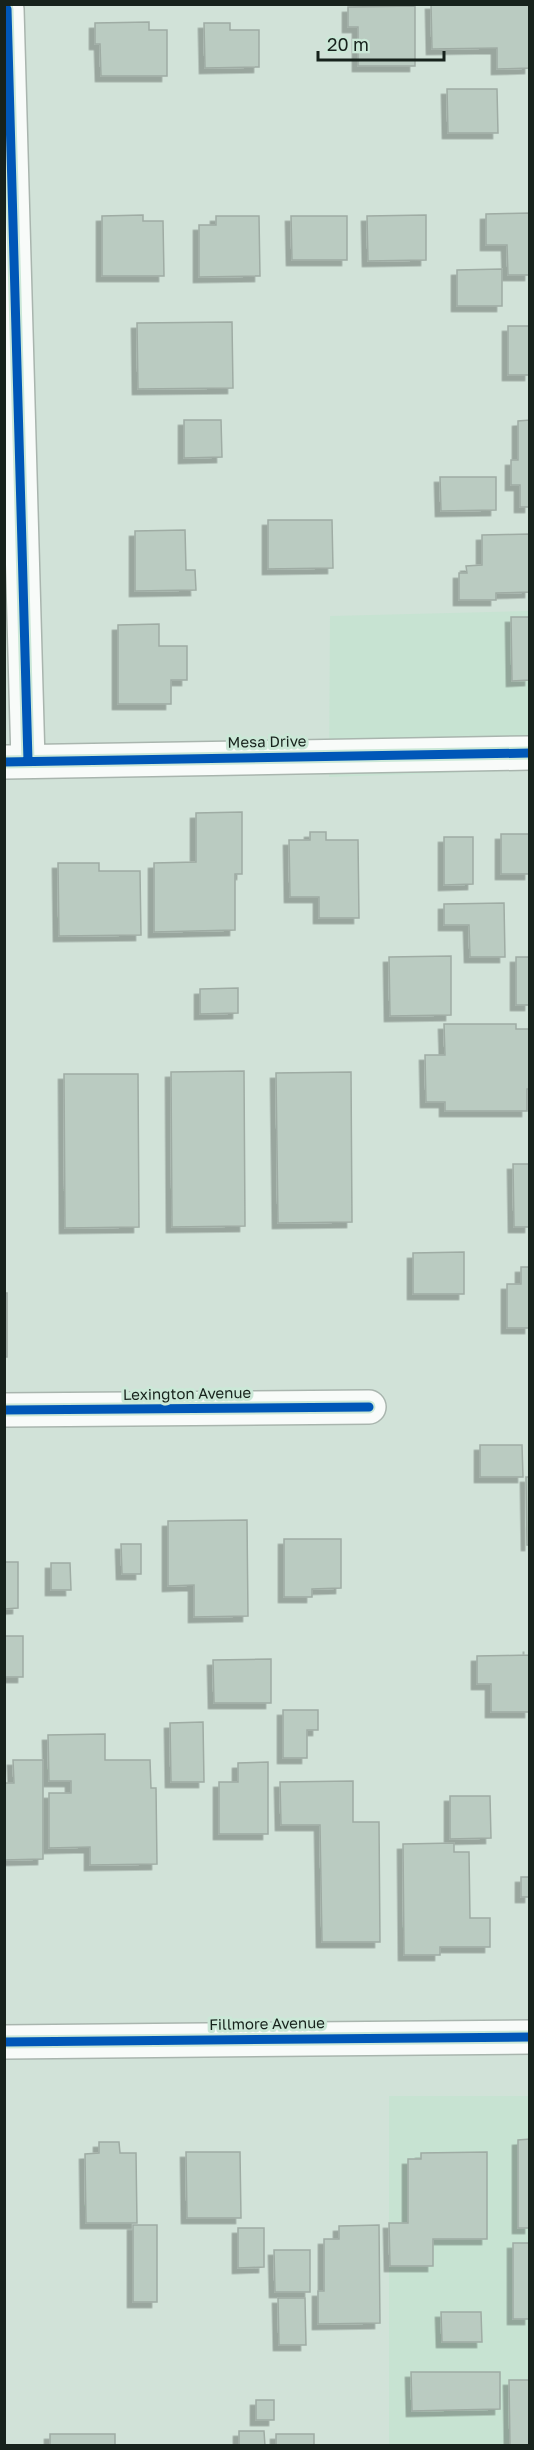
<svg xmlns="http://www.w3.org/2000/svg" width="534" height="2450" viewBox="0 0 534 2450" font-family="'Golos Text',sans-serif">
<defs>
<filter id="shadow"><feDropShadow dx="-5.5" dy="5.5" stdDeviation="0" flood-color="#0004"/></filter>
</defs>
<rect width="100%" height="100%" fill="#d1e2d8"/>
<path fill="#c7e3d2" d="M 529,611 L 529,770 L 329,777 L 330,616 Z
M 389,2096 L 529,2096 L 529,2445 L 389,2446 Z"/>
<path fill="#bacbc1" stroke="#9faca4" stroke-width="1.5" filter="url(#shadow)" d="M 431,4 L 530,4 L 530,68 L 497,69 L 497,48 L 432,49 Z
M 415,6 L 415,66 L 358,66 L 358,27 L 348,27 L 348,7 Z
M 149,22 L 149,30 L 167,30 L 167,76 L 101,76 L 100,44 L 95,44 L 95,23 Z
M 204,23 L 230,23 L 230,30 L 259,30 L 259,67 L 205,68 Z
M 447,89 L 497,89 L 498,133 L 448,133 Z
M 530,213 L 530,275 L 508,275 L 507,245 L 486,245 L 486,214 Z
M 143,215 L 143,221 L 163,221 L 164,276 L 102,276 L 102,216 Z
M 426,215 L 426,260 L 368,261 L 367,216 Z
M 216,216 L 259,216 L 260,276 L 199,277 L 199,225 L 216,225 Z
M 291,216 L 347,216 L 347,260 L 292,260 Z
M 502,269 L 502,306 L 457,306 L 457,270 Z
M 232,322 L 233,388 L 138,389 L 137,323 Z
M 508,326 L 530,326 L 530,375 L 508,375 Z
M 184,420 L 221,420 L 222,457 L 184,458 Z
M 530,420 L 530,507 L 520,507 L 520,485 L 511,485 L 511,460 L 518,460 L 518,421 Z
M 440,477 L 496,477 L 496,510 L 441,511 Z
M 268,520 L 332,520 L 333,568 L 268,569 Z
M 185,530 L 186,570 L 195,570 L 196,590 L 135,591 L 135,531 Z
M 530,534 L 530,592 L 496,593 L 496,600 L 459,600 L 459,573 L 467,573 L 466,566 L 482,565 L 482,535 Z
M 511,617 L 530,617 L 530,680 L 512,681 Z
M 159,624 L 159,646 L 187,646 L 187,680 L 171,680 L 171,704 L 118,704 L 118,625 Z
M 242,812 L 242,874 L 235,874 L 235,930 L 154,932 L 154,863 L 196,862 L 196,813 Z
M 310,832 L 326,832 L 326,840 L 358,840 L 359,918 L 319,918 L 319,897 L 290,897 L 289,840 L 310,840 Z
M 501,834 L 530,834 L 530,874 L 501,874 Z
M 444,837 L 473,837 L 473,884 L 444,885 Z
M 58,863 L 99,863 L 99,871 L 140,871 L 141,935 L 59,936 Z
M 504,903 L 505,957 L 470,957 L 469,925 L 444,925 L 444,904 Z
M 451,956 L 451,1015 L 390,1016 L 389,957 Z
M 516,957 L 530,957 L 530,1005 L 516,1005 Z
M 238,988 L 238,1013 L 200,1014 L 200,989 Z
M 444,1024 L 516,1024 L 516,1029 L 530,1029 L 530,1089 L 527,1089 L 527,1111 L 445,1111 L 445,1102 L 426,1102 L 425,1055 L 445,1055 Z
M 244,1071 L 245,1226 L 172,1227 L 171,1072 Z
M 351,1072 L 352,1222 L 278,1223 L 276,1073 Z
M 64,1074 L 138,1074 L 139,1227 L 65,1228 Z
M 513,1164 L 530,1164 L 530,1227 L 514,1227 Z
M 464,1252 L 464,1294 L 413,1294 L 413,1253 Z
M 521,1267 L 530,1267 L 530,1328 L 507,1328 L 507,1284 L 521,1284 Z
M 4,1293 L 7,1293 L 7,1357 L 4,1357 Z
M 480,1445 L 522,1445 L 523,1477 L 480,1477 Z
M 526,1477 L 530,1477 L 530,1545 L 527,1545 Z
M 247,1520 L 248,1616 L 194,1617 L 194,1585 L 168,1586 L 168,1521 Z
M 284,1539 L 341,1539 L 341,1588 L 312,1589 L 312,1597 L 284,1597 Z
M 121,1544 L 141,1544 L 141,1574 L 122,1574 Z
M 4,1562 L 18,1562 L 18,1608 L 4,1609 Z
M 51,1563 L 70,1563 L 71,1590 L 51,1590 Z
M 4,1636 L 23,1636 L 23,1677 L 4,1677 Z
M 529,1646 L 530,1712 L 491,1712 L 491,1684 L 477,1684 L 477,1656 L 529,1655 Z
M 271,1659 L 271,1703 L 214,1703 L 213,1660 Z
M 283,1710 L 318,1710 L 318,1730 L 307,1730 L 307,1758 L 283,1758 Z
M 203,1722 L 204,1782 L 171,1782 L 170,1723 Z
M 105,1734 L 105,1760 L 150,1760 L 151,1788 L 156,1788 L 157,1864 L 90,1865 L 90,1847 L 49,1848 L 49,1793 L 71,1793 L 71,1781 L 49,1781 L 48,1735 Z
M 13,1760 L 43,1760 L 43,1859 L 4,1860 L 4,1783 L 14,1783 Z
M 268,1762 L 268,1834 L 219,1834 L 219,1782 L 238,1782 L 238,1763 Z
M 353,1781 L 353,1822 L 379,1822 L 380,1942 L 322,1942 L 320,1825 L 281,1825 L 280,1782 Z
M 450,1796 L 490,1796 L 491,1838 L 450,1839 Z
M 454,1843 L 454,1852 L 469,1852 L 470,1918 L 490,1918 L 490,1947 L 440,1947 L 440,1955 L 404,1955 L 403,1844 Z
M 521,1877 L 530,1877 L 530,1897 L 521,1897 Z
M 530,2139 L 530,2228 L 518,2228 L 518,2140 Z
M 99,2142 L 119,2142 L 120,2153 L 136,2153 L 137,2223 L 86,2223 L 85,2154 L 99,2153 Z
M 186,2152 L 240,2152 L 241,2218 L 187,2218 Z
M 487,2152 L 487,2239 L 433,2239 L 433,2266 L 390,2266 L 389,2223 L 408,2223 L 408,2159 L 421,2159 L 421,2153 Z
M 133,2225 L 157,2225 L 157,2302 L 133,2302 Z
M 379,2225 L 380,2323 L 318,2324 L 318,2291 L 324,2291 L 324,2239 L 339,2239 L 339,2226 Z
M 238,2228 L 264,2228 L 264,2267 L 238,2268 Z
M 513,2243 L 530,2243 L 530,2319 L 513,2319 Z
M 274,2250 L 310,2250 L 310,2292 L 275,2292 Z
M 278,2298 L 305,2298 L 306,2345 L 279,2345 Z
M 441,2312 L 481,2312 L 482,2342 L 442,2342 Z
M 411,2372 L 500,2372 L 500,2409 L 412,2411 Z
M 509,2380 L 530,2380 L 530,2446 L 510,2446 Z
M 256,2400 L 274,2400 L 274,2420 L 256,2420 Z
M 239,2431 L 264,2431 L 265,2446 L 239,2446 Z
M 50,2434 L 115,2434 L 115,2446 L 50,2446 Z
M 276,2434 L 314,2434 L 314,2446 L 276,2446 Z"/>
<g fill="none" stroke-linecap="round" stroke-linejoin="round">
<defs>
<path id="street" d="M 7,9 L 28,761
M 4,762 L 530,753
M 4,1410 L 369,1407
M 4,2042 L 530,2037"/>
</defs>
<use href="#street" stroke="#a9b5ae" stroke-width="36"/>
<use href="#street" stroke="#f8fbf9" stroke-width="33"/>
<defs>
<path id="cycleway" d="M 7,9 L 28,761
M 4,762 L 530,753
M 4,1410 L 369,1407
M 4,2042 L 530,2037"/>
</defs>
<use href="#cycleway" stroke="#cbe8d7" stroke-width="13"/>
<use href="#cycleway" stroke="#0057b8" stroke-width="9"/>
</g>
<g text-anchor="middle" stroke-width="6" stroke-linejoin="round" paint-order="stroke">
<g font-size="15" fill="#17221c" stroke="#cbe8d7">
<text transform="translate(267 742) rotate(-1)" y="5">Mesa Drive</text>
<text transform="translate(187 1394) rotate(-1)" y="5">Lexington Avenue</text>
<text transform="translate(267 2024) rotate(-1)" y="5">Fillmore Avenue</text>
</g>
</g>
<rect width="534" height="2450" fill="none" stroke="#17221c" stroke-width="12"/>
<path d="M318 51v9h126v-9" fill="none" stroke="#17221c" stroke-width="3"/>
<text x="327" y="51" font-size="18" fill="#17221c" stroke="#cbe8d7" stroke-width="4.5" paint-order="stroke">20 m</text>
</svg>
